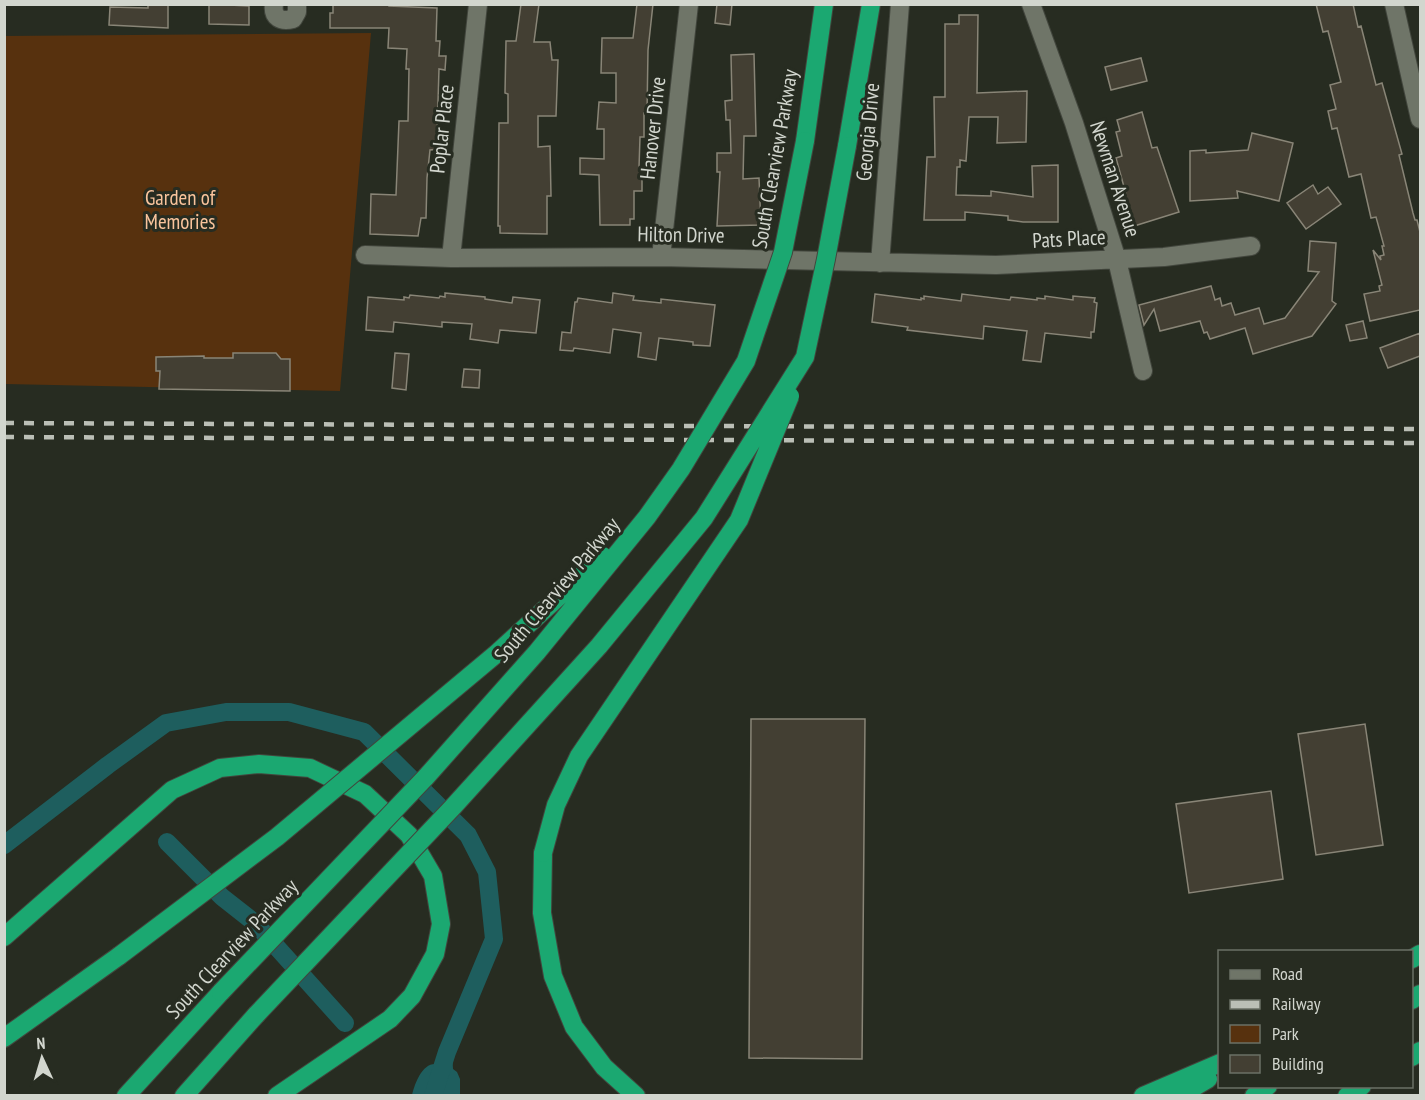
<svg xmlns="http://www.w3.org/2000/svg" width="1425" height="1100" viewBox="0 0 1425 1100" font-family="'PT Sans Narrow',sans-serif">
<rect width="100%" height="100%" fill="#272c21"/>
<path fill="#57310e" d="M 371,33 L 340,391 L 5,384 L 5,36 Z"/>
<path fill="#1e5e5e" d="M 442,1048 L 452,1053 L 453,1069 L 457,1072 L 460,1079 L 460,1095 L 412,1095 C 415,1083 422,1064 435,1064 Z"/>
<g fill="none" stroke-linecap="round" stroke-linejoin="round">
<path stroke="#1e5e5e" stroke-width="5" d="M 234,912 L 238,909
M 241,917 L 245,914"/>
<path stroke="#1e5e5e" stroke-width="18" d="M 167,842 L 222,897 L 255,923 L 345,1023
M 4,845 L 108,765 L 166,723 L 226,712 L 289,712 L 364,732 L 468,835 L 487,872 L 494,939 L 447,1052 L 433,1096"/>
</g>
<path fill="#433f33" stroke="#898577" stroke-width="1.5" d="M 148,4 L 168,5 L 168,28 L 109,25 L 110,7 L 148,8 Z
M 209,4 L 249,6 L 249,25 L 209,24 Z
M 333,4 L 389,4 L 389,6 L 437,8 L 436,41 L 440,41 L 439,56 L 446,56 L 445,70 L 439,69 L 437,134 L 440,134 L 439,149 L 430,150 L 427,178 L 426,218 L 421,218 L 418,236 L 370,234 L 371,194 L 396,195 L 399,121 L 408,121 L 409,69 L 406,69 L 407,49 L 388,48 L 389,28 L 330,28 L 330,13 L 333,13 Z
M 521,4 L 539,4 L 534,42 L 550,42 L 552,60 L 558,60 L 556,116 L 538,116 L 538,147 L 550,146 L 551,196 L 547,196 L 547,234 L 500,233 L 500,226 L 498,226 L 499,123 L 508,123 L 508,94 L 505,93 L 506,41 L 516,41 Z
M 637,4 L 653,4 L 648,50 L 647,113 L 644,113 L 644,137 L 640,137 L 639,168 L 642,168 L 642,191 L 634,191 L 634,219 L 630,219 L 630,225 L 600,225 L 599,175 L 580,174 L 580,158 L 604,159 L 604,129 L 597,129 L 599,102 L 616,103 L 616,73 L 601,73 L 602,38 L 633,38 Z
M 717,4 L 732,4 L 730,25 L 715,23 Z
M 1316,4 L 1353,4 L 1358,27 L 1361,26 L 1376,85 L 1382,83 L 1402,154 L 1399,155 L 1413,213 L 1415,220 L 1417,220 L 1420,232 L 1420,310 L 1370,321 L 1364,294 L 1380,291 L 1379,286 L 1382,285 L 1373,250 L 1381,260 L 1380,256 L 1384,255 L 1382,246 L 1384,246 L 1376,217 L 1371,218 L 1361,174 L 1349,177 L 1337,128 L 1332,129 L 1328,111 L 1336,109 L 1330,85 L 1341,82 L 1328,31 L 1323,32 Z
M 959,15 L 978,15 L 977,93 L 1027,91 L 1026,142 L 997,143 L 998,117 L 969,117 L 966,161 L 960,160 L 960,167 L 957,167 L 956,195 L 991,196 L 991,191 L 1033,197 L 1032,166 L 1058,165 L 1058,222 L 1023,222 L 1008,220 L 1008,216 L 965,212 L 965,220 L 924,220 L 927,157 L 935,157 L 934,97 L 945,97 L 945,24 L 959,24 Z
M 754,54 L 756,136 L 744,136 L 743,179 L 759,178 L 761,225 L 717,226 L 720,172 L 717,172 L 717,153 L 731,153 L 730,120 L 726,120 L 725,101 L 732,100 L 731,55 Z
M 1141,58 L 1147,81 L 1111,90 L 1105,67 Z
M 1142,112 L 1152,148 L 1157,147 L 1179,212 L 1131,227 L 1121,196 L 1126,194 L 1116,158 L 1122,156 L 1116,132 L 1120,131 L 1117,120 Z
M 1252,133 L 1293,143 L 1279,201 L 1237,191 L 1238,198 L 1190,201 L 1190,151 L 1206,150 L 1206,153 L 1248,150 Z
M 1313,185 L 1318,194 L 1328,187 L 1341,204 L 1306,229 L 1287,203 Z
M 1310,241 L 1336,243 L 1332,301 L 1336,304 L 1312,336 L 1253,354 L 1245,328 L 1210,339 L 1207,332 L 1204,333 L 1200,321 L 1160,331 L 1154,309 L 1144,325 L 1139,305 L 1211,286 L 1215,300 L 1220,298 L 1222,306 L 1231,303 L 1235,315 L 1259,308 L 1264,324 L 1285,318 L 1319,272 L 1308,271 Z
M 445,293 L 485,297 L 485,299 L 512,303 L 513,297 L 540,300 L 536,333 L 500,330 L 498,343 L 470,339 L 472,324 L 442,322 L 442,327 L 394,322 L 393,332 L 366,330 L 368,297 L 404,300 L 404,297 L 409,298 L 410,295 L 439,298 L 440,296 L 445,297 Z
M 613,293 L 634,296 L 633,300 L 661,303 L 661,299 L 715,305 L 710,346 L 693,345 L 693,342 L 659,338 L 656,360 L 638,357 L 641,333 L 613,329 L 610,353 L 574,348 L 573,351 L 560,350 L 562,332 L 571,333 L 575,302 L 577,302 L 578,298 L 612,303 Z
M 875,294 L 921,300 L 921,298 L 924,299 L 924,296 L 961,301 L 962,294 L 1010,300 L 1011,297 L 1037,300 L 1037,298 L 1045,299 L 1045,296 L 1073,300 L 1073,296 L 1095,298 L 1094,302 L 1097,303 L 1094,332 L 1091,332 L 1091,338 L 1045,333 L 1041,362 L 1023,360 L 1027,331 L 984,326 L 983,339 L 907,330 L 908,327 L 872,322 Z
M 1363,321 L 1367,338 L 1350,341 L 1346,325 Z
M 1420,333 L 1420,356 L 1388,368 L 1380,348 Z
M 233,353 L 276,353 L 281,359 L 290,359 L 290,391 L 159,389 L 160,371 L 156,371 L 156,357 L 204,356 L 204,358 L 233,358 Z
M 395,353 L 409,354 L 406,390 L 392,388 Z
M 464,369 L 480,370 L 479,388 L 462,387 Z
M 751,719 L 865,719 L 862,1059 L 749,1058 Z
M 1365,724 L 1383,845 L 1316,855 L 1298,734 Z
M 1271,791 L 1283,879 L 1189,893 L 1176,804 Z"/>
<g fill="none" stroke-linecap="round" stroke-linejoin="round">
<defs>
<path id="street" d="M 274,4 C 272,18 281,22 293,19 L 297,12 L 297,4
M 1031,4 L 1074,123 L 1117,260 L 1143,371
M 1394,4 L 1420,119
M 365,255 L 451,258 L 661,257 L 996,265 L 1164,257 L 1251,246
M 661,257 L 689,4
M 451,258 L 478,4
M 880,263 L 900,4"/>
<path id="highway" d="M 805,141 L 824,4
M 847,146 L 871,4
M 543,853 L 542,913 L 553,976 L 574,1027 L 604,1067 L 636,1096
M 4,937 L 172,790 L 220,768 L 259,764 L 310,768 L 365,794 L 409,835 L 433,876 L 441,924 L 435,954 L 412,996 L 390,1019 L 277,1096
M 1412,959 L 1420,954
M 1412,1000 L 1420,994
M 4,1038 L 119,956
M 1412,1057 L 1420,1051
M 126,1096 L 221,992
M 184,1096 L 256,1015
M 1143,1096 L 1220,1063
M 1179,1096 L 1208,1079
M 1254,1096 L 1268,1086
M 1347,1096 L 1362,1086"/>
</defs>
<use href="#street" stroke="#42463d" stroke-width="20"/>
<use href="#highway" stroke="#42463d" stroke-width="20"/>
<use href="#street" stroke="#6f7568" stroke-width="18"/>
<use href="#highway" stroke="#1ba871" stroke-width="18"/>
<path stroke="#bbbfb6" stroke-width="4.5" stroke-dasharray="10 10" stroke-linecap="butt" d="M 4,423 L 1420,429
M 4,437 L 1420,443"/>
<defs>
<path id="highway-bridge" d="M 543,853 L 556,805 L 579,756 L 739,520 L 790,396
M 119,956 L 277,837 L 496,654 L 603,556
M 221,992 L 426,777 L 537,652 L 647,517 L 681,469 L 746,361 L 783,252 L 805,141
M 256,1015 L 452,808 L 599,646 L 704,518 L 805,357 L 826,259 L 847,146"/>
</defs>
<use href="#highway-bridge" stroke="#42463d" stroke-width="20" stroke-linecap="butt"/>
<use href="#highway-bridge" stroke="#1ba871" stroke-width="18"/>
</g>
<g text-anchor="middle" stroke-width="6" stroke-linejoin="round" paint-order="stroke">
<g font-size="21" fill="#d2d6ce" stroke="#272c21">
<text transform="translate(653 128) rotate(-84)" y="7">Hanover Drive</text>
<text transform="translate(442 129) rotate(-84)" y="7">Poplar Place</text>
<text transform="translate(868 132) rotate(-85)" y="7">Georgia Drive</text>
<text transform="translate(775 159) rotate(-80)" y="7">South Clearview Parkway</text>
<text transform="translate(1115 179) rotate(72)" y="7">Newman Avenue</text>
<text transform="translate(681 235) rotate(1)" y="7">Hilton Drive</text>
<text transform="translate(1069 239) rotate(-3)" y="7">Pats Place</text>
<text transform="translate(557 590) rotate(-50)" y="7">South Clearview Parkway</text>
<text transform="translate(232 949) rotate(-47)" y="7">South Clearview Parkway</text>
</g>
<g font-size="21" fill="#fac49c" stroke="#272c21">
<text x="180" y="205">Garden of<tspan x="180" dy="24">Memories</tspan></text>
</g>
</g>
<rect width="1425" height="1100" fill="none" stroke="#d2d6ce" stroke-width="12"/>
<rect x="1218" y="950" width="195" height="138" fill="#272c21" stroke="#6b7066" stroke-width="1.5"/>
<rect x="1230" y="970" width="30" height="9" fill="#6f7568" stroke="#6b7066" stroke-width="1.5"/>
<text x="1272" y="980" font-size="18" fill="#d2d6ce">Road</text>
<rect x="1230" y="1000" width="30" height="9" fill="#bbbfb6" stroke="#6b7066" stroke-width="1.5"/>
<text x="1272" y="1010" font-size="18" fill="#d2d6ce">Railway</text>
<rect x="1230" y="1025" width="30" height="18" fill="#57310e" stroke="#6b7066" stroke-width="1.5"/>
<text x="1272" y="1040" font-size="18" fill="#d2d6ce">Park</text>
<rect x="1230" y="1055" width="30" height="18" fill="#433f33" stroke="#6b7066" stroke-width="1.5"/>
<text x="1272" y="1070" font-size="18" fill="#d2d6ce">Building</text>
<g transform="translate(42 1058) rotate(356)" stroke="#272c21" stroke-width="4.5" paint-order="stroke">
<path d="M0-4.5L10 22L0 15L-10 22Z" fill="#d2d6ce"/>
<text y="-9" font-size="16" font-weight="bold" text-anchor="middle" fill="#d2d6ce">N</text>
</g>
</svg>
